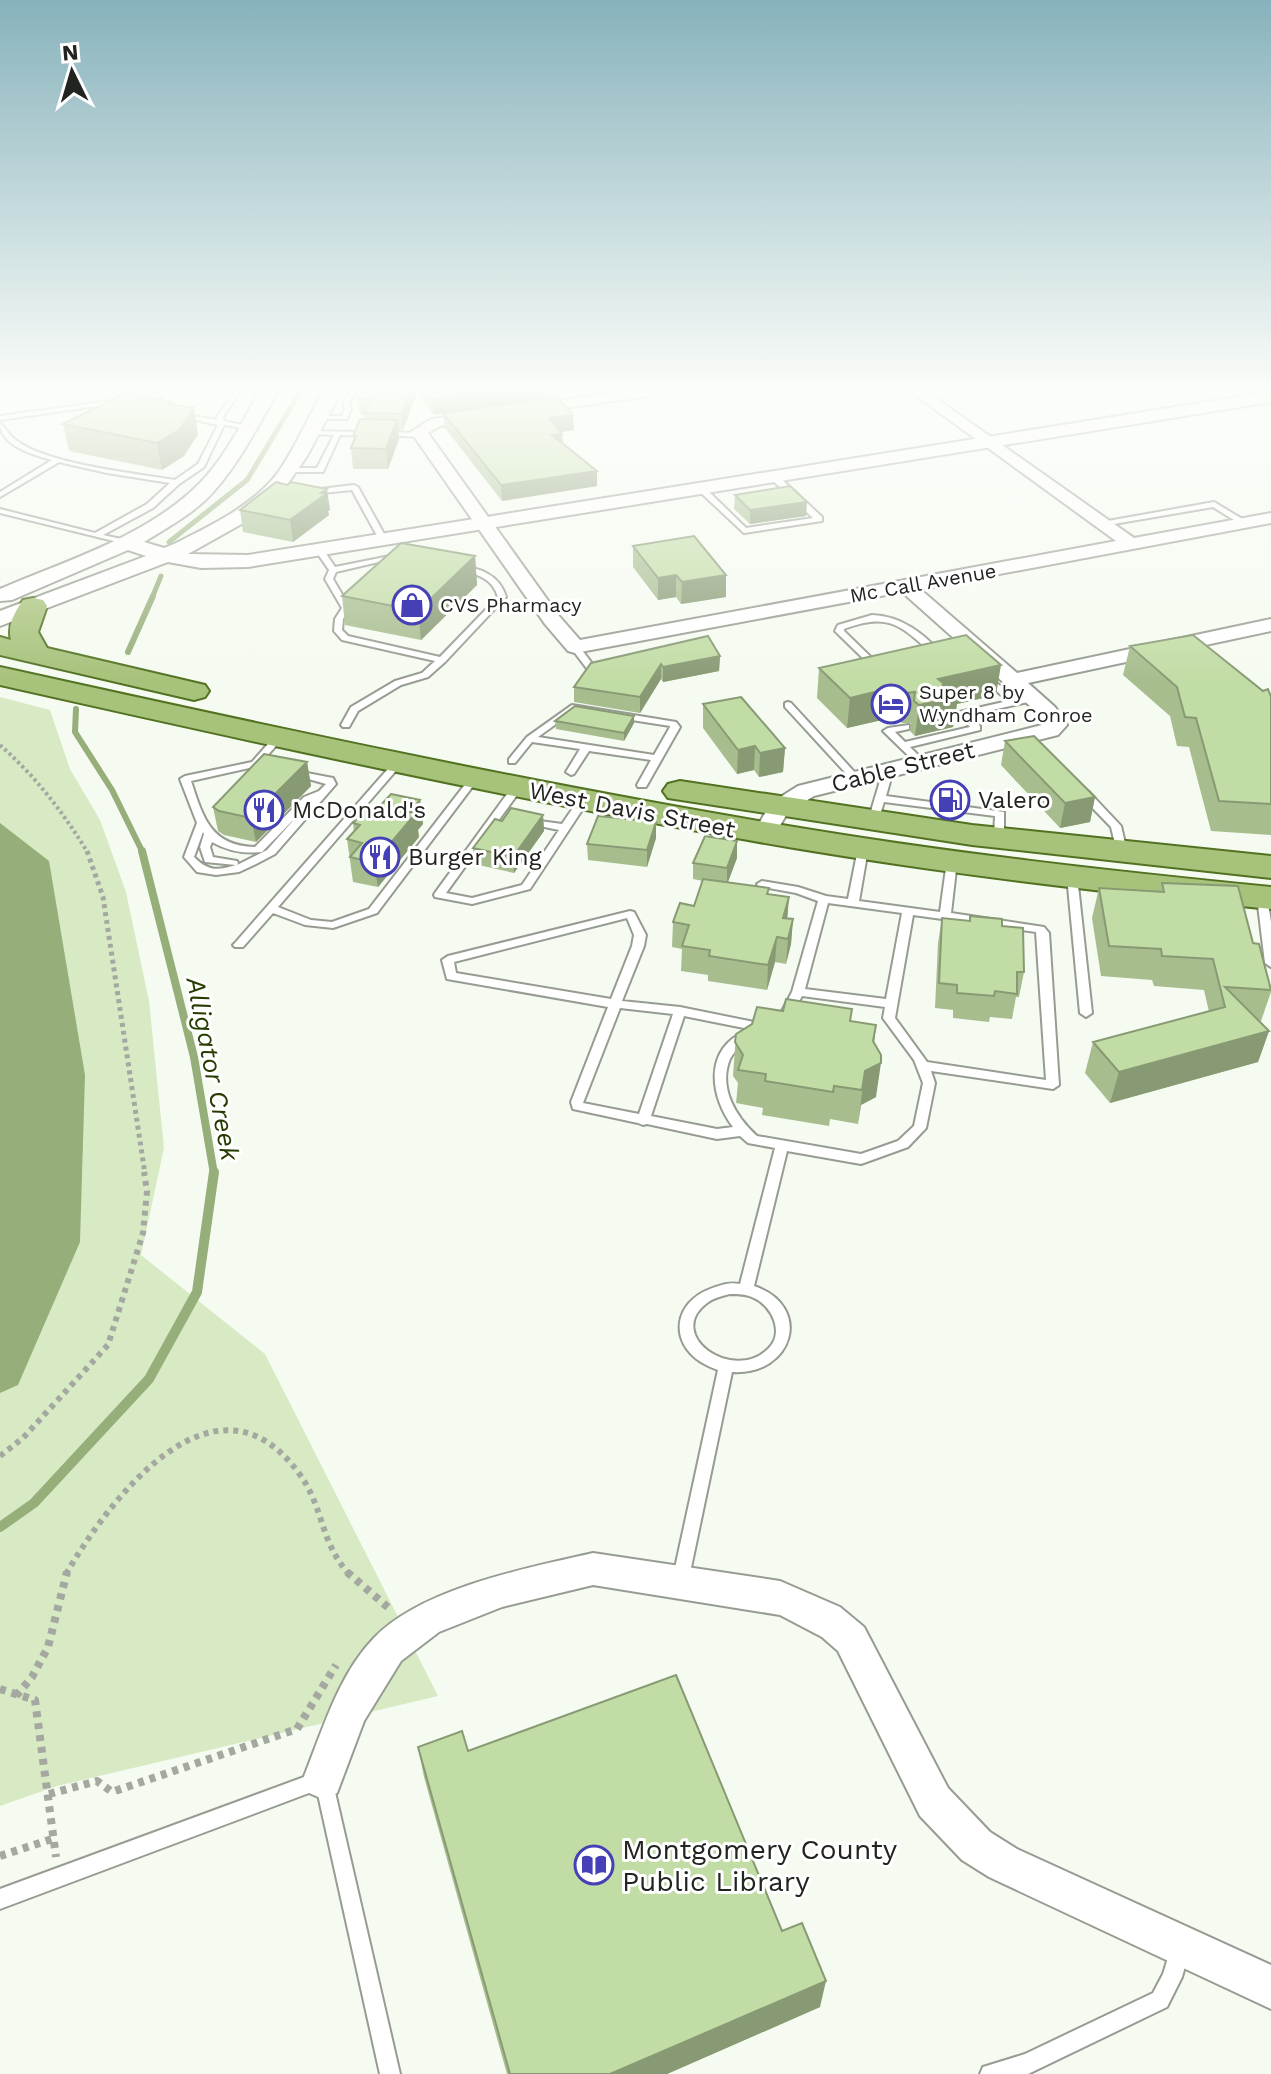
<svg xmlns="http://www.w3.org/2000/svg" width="1271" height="2074" viewBox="0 0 1271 2074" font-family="'Work Sans',sans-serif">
<rect width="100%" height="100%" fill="#f6fbf1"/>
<path fill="#d7eac4" d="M 0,697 L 50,710 L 70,769 L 100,820 L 126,892 L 149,1001 L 164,1148 L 141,1255 L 265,1354 L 438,1696 L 57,1786 L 0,1806 Z"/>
<path fill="#95ae7a" d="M 0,823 L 49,861 L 85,1075 L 80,1242 L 18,1385 L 0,1393 Z"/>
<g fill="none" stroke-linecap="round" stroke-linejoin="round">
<path stroke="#95ae7a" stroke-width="5" d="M 169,542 L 247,480 L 300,392
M 152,598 L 161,576"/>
<path stroke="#95ae7a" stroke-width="6" d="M 128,652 L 153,596
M 76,709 L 75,732 L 112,790 L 143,853"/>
<path stroke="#95ae7a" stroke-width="8" d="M 142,851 L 194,1057 L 214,1174"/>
<path stroke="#95ae7a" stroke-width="10" d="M 0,1527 L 34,1503 L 149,1379 L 197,1292 L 214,1172"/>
<defs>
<path id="service" d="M 150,392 L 156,392 L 167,412 L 166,413 L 162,413 Z
M 234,392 L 240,392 L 223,417 L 224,421 L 252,427 L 249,429 L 224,425 L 204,467 L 179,484 L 153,508 L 103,535 L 130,541 L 130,545 L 0,513 L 0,509 L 95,533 L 147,504 L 170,483 L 107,473 L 59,462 L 0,497 L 0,492 L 52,460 C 34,455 0,446 0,423 C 5,427 7,432 12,437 C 41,464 134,473 175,480 L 198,464 L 218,425 L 178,416 L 181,414 L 217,420 L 217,417 Z
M 350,392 L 356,392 L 349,402 L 351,409 L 347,419 L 316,419 L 316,417 L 318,416 L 342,416 L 345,409 L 343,402 Z
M 116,400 L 118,401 L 118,403 L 0,420 L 0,416 Z
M 308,431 L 367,432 L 371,434 L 367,436 L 340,435 L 323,472 L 286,472 L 285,470 L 289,468 L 317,468 L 334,435 L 310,434 L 306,432 Z
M 386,432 L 421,433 L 425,435 L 421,437 L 384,435 L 384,433 Z
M 772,476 L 778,476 L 822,517 L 822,521 L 744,533 L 698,490 L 705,488 L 746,528 L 813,518 L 772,480 Z
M 354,485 L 358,487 L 388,541 L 387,543 L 380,541 L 352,490 L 312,494 L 308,492 L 312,490 Z
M 1214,502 L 1249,523 L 1242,525 L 1213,507 L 1102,526 L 1098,524 L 1102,522 Z
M 317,549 L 323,549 L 335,567 L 400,554 L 404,556 L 336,572 L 333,579 L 350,608 L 343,619 L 342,630 L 348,636 L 440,657 L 498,597 C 492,577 476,574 458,570 L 458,566 C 479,567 500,575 506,597 L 445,662 L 428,677 L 401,685 L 358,711 L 349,727 L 343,727 L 341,725 L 351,707 L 395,681 L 422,673 L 435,661 L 342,640 L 334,631 L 335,619 L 342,608 L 325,579 L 329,570 L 316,551 Z
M 872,615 C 902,616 924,634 943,655 L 942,657 L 936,657 C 902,627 891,611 844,629 L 844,631 L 880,666 L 879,668 L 873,668 L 835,631 L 838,625 Z
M 575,644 L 578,645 L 594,666 L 594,670 L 588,670 L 572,649 L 571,647 Z
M 987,675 L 1016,699 L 1034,695 L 1039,698 L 1037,700 L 970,715 L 980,726 L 980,730 L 910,747 L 926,763 L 921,766 L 918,765 L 883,731 L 888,728 L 909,725 L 909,729 L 895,732 L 905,742 L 970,727 L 961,717 L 955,717 L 955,713 L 1008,701 L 984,680 L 984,676 Z
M 788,702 L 791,703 L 859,777 L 859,781 L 853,781 L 785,707 L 785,703 Z
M 572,705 L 676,722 L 680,727 L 646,787 L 638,787 L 637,785 L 651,760 L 589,751 L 574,774 L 571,775 L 566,772 L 580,749 L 532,742 L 515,763 L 509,763 L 509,759 L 527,737 ZM 574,711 L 670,726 L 670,727 L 654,755 L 538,737 Z
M 278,735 L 283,738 L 258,766 L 191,781 C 203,818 211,846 255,847 L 304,797 L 319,791 L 326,784 L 291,774 L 291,770 L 333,778 L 336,784 L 275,854 L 256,864 L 239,872 L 216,875 L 197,872 L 184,857 L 197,823 L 180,779 L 185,776 L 252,762 L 275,736 ZM 299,814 L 267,850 L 237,865 L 238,863 L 237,861 L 213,857 L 210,847 L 212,842 C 228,851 243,854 262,852 ZM 203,832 L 204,834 L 200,847 L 205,862 L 236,865 C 217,871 208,871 194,857 Z
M 397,761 L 402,764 L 400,766 L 278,907 L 311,920 L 332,922 L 369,909 L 470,778 L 476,778 L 476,782 L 377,913 L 333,928 L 305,925 L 273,913 L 243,947 L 235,947 L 233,945 L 235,943 L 394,762 Z
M 888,768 L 893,771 L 886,796 L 1004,812 L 1004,838 L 999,841 L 994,838 L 995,816 L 884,802 L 878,821 L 877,823 L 869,823 L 868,821 L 883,771 Z
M 517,785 L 522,788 L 446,893 L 472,898 L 522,885 L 559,830 L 525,823 L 525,819 L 562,824 L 579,799 L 587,799 L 588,801 L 530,889 L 472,904 L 435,897 L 434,895 L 435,893 L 513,786 Z
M 1084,790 L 1088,791 L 1121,826 L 1127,852 L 1126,854 L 1118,854 L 1117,852 L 1111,827 L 1080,795 L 1079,793 Z
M 863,846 L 868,849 L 859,901 L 940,912 L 947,861 L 952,858 L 957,861 L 951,913 L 1044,927 L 1049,933 L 1059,1085 L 1053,1089 L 931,1071 L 935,1083 L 926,1128 L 908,1147 L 861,1164 L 787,1151 L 754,1286 C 814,1306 793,1376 732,1372 L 688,1582 L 686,1587 L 680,1590 L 674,1587 L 672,1582 L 718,1370 C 712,1368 706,1365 701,1362 C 668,1341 675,1302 710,1289 C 721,1285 729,1282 740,1284 L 775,1148 L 748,1143 L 740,1136 L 717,1139 L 647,1124 L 643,1125 L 638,1123 L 573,1109 L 571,1102 L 608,1007 L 447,979 L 442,960 L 448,956 L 630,911 L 634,912 L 646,935 L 644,946 L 622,1001 L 680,1007 L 759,1023 L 765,1027 L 759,1031 L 684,1016 L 651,1116 L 717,1129 L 733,1127 C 710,1097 703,1049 746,1031 L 752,1035 C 745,1043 735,1049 730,1059 C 718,1088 736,1117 757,1136 L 861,1154 L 898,1141 L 914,1126 L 923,1083 L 914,1060 L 883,1018 L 885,1007 L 802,996 L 791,1016 L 783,1016 L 781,1013 L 792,992 L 818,901 L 796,893 L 758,886 L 757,884 L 762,881 L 798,887 L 826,896 L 848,899 L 858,849 ZM 828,903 L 902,913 L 886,999 L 805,989 ZM 913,915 L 1036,932 L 1046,1080 L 927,1062 L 895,1018 ZM 627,918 L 634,935 L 632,946 L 611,999 L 456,973 L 454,962 ZM 620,1008 L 673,1014 L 639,1114 L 583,1103 ZM 730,1294 C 737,1294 747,1294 754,1298 C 772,1306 785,1333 768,1349 C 733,1383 664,1335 707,1303 C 713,1298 722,1296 730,1294 Z
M 1072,873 L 1077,876 L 1092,1013 L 1086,1017 L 1080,1013 L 1067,876 Z
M 1262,894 L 1267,897 L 1271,922 L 1271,967 L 1265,963 L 1257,897 Z
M 323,1770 L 329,1773 L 332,1779 L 400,2074 L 380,2074 L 317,1790 L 0,1909 L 0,1889 Z
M 1180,1939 L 1187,1942 L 1190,1949 L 1182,1977 L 1167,2007 L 1028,2074 L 980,2074 L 983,2067 L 1025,2054 L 1153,1993 L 1163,1974 L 1173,1942 Z"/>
<path id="minor" d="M 618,392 L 656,392 L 649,396 L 530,413 L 523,409 L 530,405 Z
M 911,392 L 927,392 L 1134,538 L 1271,513 L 1271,523 L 920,589 L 1017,673 L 1271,619 L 1271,631 L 1028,683 L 1055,707 L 1067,725 L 1058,735 L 814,796 L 788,812 L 772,839 L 764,841 L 753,834 L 771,803 L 798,786 L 1046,724 L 1040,715 L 902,592 L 575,653 L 568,651 L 545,624 L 411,432 L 431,419 L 484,413 L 484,419 L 440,426 L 428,433 L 559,616 L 580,640 L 1116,541 Z
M 593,1553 L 780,1581 L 840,1607 L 864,1627 L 948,1788 L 990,1832 L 1017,1849 L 1271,1965 L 1271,2009 L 989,1877 L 962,1860 L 920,1816 L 838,1651 L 822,1637 L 780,1615 L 593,1585 L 502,1607 L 439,1632 L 401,1661 L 364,1721 L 337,1793 L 323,1799 L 309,1793 L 303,1779 C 322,1732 338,1675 374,1638 C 422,1588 527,1568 593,1553 Z"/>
<path id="tertiary" d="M 259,392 L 277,392 C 259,425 239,463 214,491 C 195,513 168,527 144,542 L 164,548 L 174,544 C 210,526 251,507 277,474 C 295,449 307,419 323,392 L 341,392 L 307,456 L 279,496 L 254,517 L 188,554 L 248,555 L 1269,392 L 1271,402 L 248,567 L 201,568 L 168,562 L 0,626 L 0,611 L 146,556 L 128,550 L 12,600 L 0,601 L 0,589 C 67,560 146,537 199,484 C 224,459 242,423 259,392 Z"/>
<path id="primary" d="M 33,598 L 43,600 L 47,606 L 38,632 L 47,648 L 205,685 L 209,691 L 205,697 L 194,700 L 0,655 L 0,637 L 11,640 C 7,625 15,612 23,600 Z
M 0,667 C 262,725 524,782 788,826 C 948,853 1109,871 1271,887 L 1271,909 C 1109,893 948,874 788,847 C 524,802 262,744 0,685 Z
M 680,781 L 972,825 L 1271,856 L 1271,878 L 972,845 L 668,798 L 663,791 L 668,784 Z"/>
</defs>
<use href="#service" stroke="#979c92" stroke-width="4"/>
<use href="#minor" stroke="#979c92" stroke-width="4"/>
<use href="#tertiary" stroke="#979c92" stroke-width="4"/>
<use href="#primary" stroke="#527121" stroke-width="4"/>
<path stroke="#a4a8a0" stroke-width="4" stroke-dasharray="3 3" stroke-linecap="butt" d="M 0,745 C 36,777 63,812 88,853"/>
<path stroke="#a4a8a0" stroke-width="5" stroke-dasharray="4 4" stroke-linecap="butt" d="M 87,851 L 103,897 L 145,1174"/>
<path stroke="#a4a8a0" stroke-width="6" stroke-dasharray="5 5" stroke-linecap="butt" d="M 0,1456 L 23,1438 L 108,1345 L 143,1233 L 147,1191 L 144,1172
M 66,1574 C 110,1498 215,1361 298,1472 C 325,1508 319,1541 349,1574"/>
<path stroke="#a4a8a0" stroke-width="8" stroke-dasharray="6 6" stroke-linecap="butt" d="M 347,1572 L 391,1610
M 0,1689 L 35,1700 L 56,1857
M 16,1696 L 32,1677 L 48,1647 L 67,1572
M 49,1794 L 97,1781 L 112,1792 L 297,1729 L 336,1665
M 0,1856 L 55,1838"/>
<use href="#service" fill="#fff" fill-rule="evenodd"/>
<use href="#minor" fill="#fff" fill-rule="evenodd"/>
<use href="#tertiary" fill="#fff" fill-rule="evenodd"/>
<use href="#primary" fill="#a7c27a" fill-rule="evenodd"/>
</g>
<path fill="#a7bd8e" d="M 362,392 L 417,392 L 403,430 L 398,430 L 399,439 L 388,469 L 353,469 L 351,448 L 353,442 L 353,436 L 365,419 L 365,415 L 360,415 L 358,399 Z
M 417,392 L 545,392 L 546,399 L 574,430 L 561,432 L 563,443 L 597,471 L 597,486 L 502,501 L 445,428 L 443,413 L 434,415 Z
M 172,402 L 172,404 L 198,434 L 184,456 L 162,470 L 69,451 L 63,424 Z
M 735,495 L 806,516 L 750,524 L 734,509 Z
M 240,510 L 330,510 L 328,511 L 329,515 L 293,542 L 243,532 Z
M 633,546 L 726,575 L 726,597 L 681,604 L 676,597 L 658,600 L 633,567 Z
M 475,556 L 477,585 L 421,640 L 345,625 L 342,596 Z
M 1130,646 L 1271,697 L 1271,835 L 1211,831 L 1189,747 L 1177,746 L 1170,716 L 1123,675 Z
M 720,656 L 719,671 L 663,682 L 661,679 L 640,713 L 574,702 L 574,687 L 591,663 Z
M 819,668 L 996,695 L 957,704 L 953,727 L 915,736 L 910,731 L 911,723 L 902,723 L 895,717 L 847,728 L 817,698 Z
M 703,704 L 785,748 L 783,772 L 759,777 L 754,770 L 737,774 L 703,728 Z
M 555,721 L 634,723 L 624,741 L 556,729 Z
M 1005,741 L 1095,797 L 1090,822 L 1060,828 L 1001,765 Z
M 307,762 L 311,786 L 256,842 L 224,835 L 218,831 L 213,807 Z
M 420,800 L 423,824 L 418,830 L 419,837 L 378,887 L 353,882 L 347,839 L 354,832 L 353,823 L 378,808 Z
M 543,815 L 544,831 L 514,873 L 474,864 L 473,848 L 502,821 Z
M 656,838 L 647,867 L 588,860 L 587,844 Z
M 737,858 L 727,882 L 769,894 L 789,897 L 787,918 L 793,919 L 791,944 L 786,964 L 775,962 L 767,990 L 708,981 L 708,975 L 681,971 L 682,949 L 672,947 L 673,922 L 694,906 L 703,881 L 693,879 L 693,863 Z
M 1162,883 L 1253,943 L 1271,988 L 1271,992 L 1261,1021 L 1258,1020 L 1269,1031 L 1258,1062 L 1110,1103 L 1085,1073 L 1093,1042 L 1209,1012 L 1204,990 L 1154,986 L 1152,980 L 1101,976 L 1092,918 L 1099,888 L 1159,892 Z
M 942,918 L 1002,926 L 1024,972 L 1019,997 L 1016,997 L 1012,1019 L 990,1017 L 989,1022 L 953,1018 L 953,1010 L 935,1008 L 938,943 Z
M 850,1021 L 876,1025 L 874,1043 L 876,1097 L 861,1105 L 858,1124 L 830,1119 L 829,1126 L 762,1115 L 763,1108 L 736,1103 L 738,1083 L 733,1076 L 736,1034 Z
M 418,1747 L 468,1751 L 782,1931 L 820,2007 L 667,2074 L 507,2074 L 424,1777 Z"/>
<path fill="#889a74" d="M 410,392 L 417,392 L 403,430 L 401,414 Z
M 483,392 L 545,392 L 546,399 L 434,415 L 433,399 Z
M 194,408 L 198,434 L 184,456 L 162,470 L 157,443 Z
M 573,415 L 574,430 L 549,434 L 549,418 Z
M 397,420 L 399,439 L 388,469 L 386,449 Z
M 562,434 L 563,449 L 552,435 Z
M 597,471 L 597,486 L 502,501 L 501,485 Z
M 327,489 L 330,510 L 328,511 L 329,515 L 293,542 L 290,520 Z
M 807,502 L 806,516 L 750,524 L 750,510 Z
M 475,556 L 477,585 L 421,640 L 418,611 Z
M 676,575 L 676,597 L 658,600 L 658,578 Z
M 726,575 L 726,597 L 681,604 L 682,582 Z
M 720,656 L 719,671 L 663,682 L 663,667 Z
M 661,664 L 661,679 L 640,713 L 640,697 Z
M 1001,665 L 996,695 L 957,704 L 953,727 L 915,736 L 919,705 L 938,679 Z
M 899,686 L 895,717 L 847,728 L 850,698 Z
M 634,716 L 634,723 L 624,741 L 624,733 Z
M 755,746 L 754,770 L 737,774 L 738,750 Z
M 785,748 L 783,772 L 759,777 L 760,753 Z
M 307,762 L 311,786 L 256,842 L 251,818 Z
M 1095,797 L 1090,822 L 1060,828 L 1065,803 Z
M 420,800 L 423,824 L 418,830 L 419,837 L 378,887 L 374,863 L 410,812 Z
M 543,815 L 544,831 L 514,873 L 513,857 Z
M 656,822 L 656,838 L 647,867 L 647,850 Z
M 737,841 L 737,858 L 727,885 L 727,868 Z
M 789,897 L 787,922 L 783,918 Z
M 793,919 L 791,944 L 786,964 L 788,939 Z
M 777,937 L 775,962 L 767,990 L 768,965 Z
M 876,1025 L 872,1059 L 881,1063 L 876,1097 L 861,1105 L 858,1124 L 865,1071 Z
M 1269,1031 L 1258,1062 L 1110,1103 L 1119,1072 Z
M 826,1981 L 820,2007 L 667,2074 L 610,2074 Z"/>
<path fill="#c2dca5" stroke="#889a74" stroke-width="2" d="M 362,392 L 410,392 L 401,414 L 364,413 L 370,399 L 358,399 Z
M 428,392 L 483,392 L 433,399 Z
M 125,393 L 172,402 L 168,404 L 194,408 L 179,430 L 157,443 L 63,424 Z
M 557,397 L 573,415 L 549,418 L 562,434 L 552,435 L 597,471 L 501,485 L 443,413 Z
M 360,419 L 397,420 L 386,449 L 351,448 L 356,436 L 353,436 Z
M 276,482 L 287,485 L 291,482 L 327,489 L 321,493 L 326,494 L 290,520 L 240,510 Z
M 790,486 L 807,502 L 750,510 L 735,495 Z
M 694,536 L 726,575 L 682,582 L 676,575 L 658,578 L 633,546 Z
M 401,543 L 475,556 L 418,611 L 342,596 Z
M 966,635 L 1001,665 L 938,679 L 943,683 L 942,692 L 952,691 L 958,697 L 919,705 L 914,701 L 915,692 L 906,693 L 899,686 L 850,698 L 819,668 Z
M 1193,635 L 1263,691 L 1268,689 L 1271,697 L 1271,804 L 1219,801 L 1196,718 L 1185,717 L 1177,687 L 1130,646 Z
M 708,636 L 720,656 L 663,667 L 661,664 L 640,697 L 574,687 L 591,663 Z
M 741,697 L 785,748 L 760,753 L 755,746 L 738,750 L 703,704 Z
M 575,706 L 634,716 L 624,733 L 555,721 Z
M 1034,736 L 1095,797 L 1065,803 L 1005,741 Z
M 264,754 L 307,762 L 251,818 L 219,811 L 213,807 Z
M 391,794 L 420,800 L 410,812 L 416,813 L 374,863 L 350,857 L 362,843 L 347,839 L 360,825 L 353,823 L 368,806 L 378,808 Z
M 511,808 L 543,815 L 513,857 L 473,848 L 495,819 L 502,821 Z
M 598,816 L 656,822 L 647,850 L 587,844 Z
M 705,836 L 737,841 L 727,868 L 693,863 Z
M 703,879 L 769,888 L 767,894 L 789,897 L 783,918 L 793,919 L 788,939 L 777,937 L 768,965 L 709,956 L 710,950 L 682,946 L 689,925 L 673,922 L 680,903 L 694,906 Z
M 1162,883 L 1238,886 L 1253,943 L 1259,944 L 1271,990 L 1225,987 L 1269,1031 L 1119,1072 L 1093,1042 L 1225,1007 L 1213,959 L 1162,956 L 1161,949 L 1109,946 L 1099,888 L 1164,892 Z
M 970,916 L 1002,919 L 1002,926 L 1023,928 L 1024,972 L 1017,972 L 1017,994 L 995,991 L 994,996 L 957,993 L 957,985 L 939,983 L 942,918 L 970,921 Z
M 786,999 L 852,1009 L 850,1021 L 876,1025 L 873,1041 L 881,1055 L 881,1063 L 865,1071 L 862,1090 L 834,1086 L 833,1092 L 765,1081 L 766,1074 L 738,1070 L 743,1055 L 735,1042 L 736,1034 L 752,1024 L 757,1007 L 783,1011 Z
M 676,1675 L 782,1931 L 802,1923 L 826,1981 L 610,2074 L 510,2074 L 418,1747 L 462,1731 L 468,1751 Z"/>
<linearGradient id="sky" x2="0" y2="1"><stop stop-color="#87b2bc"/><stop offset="0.57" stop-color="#fbfdf9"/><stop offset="1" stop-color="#fbfdf9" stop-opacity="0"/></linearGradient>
<rect width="1271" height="682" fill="url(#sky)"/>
<defs>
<symbol id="shop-ring" viewBox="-11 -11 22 22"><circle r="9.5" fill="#fff" stroke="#4640b6" stroke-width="1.5"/><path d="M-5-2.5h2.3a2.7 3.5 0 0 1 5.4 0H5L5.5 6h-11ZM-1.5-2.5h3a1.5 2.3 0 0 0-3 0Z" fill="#4640b6"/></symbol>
<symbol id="hotel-ring" viewBox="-11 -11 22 22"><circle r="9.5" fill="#fff" stroke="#4640b6" stroke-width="1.5"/><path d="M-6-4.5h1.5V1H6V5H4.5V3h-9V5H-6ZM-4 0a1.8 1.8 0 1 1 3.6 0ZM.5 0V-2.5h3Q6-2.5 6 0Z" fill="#4640b6"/></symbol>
<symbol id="fuel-ring" viewBox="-11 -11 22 22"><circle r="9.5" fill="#fff" stroke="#4640b6" stroke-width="1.5"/><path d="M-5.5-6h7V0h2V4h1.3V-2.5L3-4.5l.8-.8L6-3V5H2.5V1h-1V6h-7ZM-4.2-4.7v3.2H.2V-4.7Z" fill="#4640b6"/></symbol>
<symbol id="restaurant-ring" viewBox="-11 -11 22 22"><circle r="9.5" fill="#fff" stroke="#4640b6" stroke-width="1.5"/><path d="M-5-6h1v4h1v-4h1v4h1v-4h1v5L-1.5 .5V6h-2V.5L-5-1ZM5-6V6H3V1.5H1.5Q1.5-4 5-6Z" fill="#4640b6"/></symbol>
<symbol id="library-ring" viewBox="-11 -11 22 22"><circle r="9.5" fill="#fff" stroke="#4640b6" stroke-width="1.5"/><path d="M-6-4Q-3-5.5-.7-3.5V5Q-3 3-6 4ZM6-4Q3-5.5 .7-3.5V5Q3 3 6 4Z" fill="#4640b6"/></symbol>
</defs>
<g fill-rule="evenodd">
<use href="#shop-ring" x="390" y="583" width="44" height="44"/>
<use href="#hotel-ring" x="869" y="682" width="44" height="44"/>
<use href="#fuel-ring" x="928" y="778" width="44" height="44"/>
<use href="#restaurant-ring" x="242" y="788" width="44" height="44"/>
<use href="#restaurant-ring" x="358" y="835" width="44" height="44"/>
<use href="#library-ring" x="572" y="1843" width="44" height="44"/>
</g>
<g text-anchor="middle" stroke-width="6" stroke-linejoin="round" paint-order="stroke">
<g font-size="20" fill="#222420" stroke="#fff">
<text transform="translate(923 583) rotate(-10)" y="7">Mc Call Avenue</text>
</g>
<g font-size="20" fill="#222420" stroke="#fff" text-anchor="start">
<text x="440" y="612">CVS Pharmacy</text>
<text x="919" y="699">Super 8 by<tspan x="919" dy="23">Wyndham Conroe</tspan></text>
</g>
<g font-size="24" fill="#222420" stroke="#fff">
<text transform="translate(903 767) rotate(-14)" y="8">Cable Street</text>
<text transform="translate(632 810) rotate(11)" y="8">West Davis Street</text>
</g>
<g font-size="24" fill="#222420" stroke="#fff" text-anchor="start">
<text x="978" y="808">Valero</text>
<text x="292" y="818">McDonald's</text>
<text x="408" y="865">Burger King</text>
</g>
<g font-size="26" font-style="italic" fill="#253b00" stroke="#fff">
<text transform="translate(213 1069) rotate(79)" y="9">Alligator Creek</text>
</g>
<g font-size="28" fill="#222420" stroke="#fff" text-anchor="start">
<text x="622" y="1859">Montgomery County<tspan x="622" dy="32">Public Library</tspan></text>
</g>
</g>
<g transform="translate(72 72) rotate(355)" stroke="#ffffff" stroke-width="6" paint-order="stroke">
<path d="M0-6L14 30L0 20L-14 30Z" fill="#222420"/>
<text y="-12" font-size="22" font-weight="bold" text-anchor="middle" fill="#222420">N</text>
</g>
</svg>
